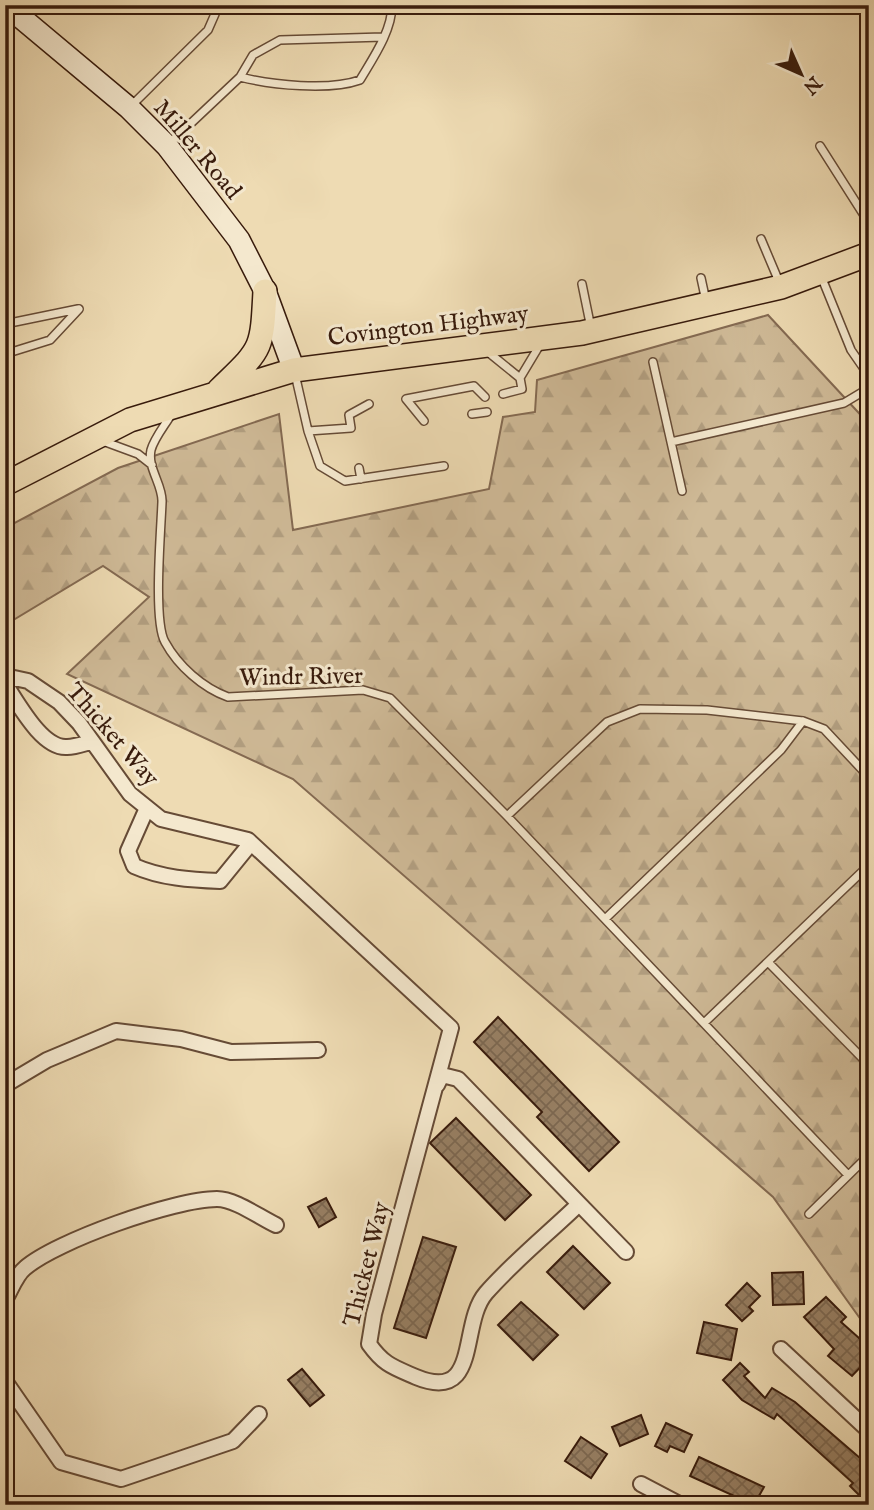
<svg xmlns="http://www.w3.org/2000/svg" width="874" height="1510" viewBox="0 0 874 1510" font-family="'IM FELL English',serif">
<defs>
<pattern id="forest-firs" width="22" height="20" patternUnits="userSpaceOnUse" patternTransform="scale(1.75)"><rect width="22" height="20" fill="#cfba97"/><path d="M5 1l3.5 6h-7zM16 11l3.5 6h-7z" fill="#b29f81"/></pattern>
<pattern id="building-cross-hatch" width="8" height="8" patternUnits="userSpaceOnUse" patternTransform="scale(1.75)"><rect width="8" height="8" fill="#977f63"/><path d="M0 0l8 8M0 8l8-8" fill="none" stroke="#7c6750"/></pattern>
</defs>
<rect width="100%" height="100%" fill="#eedbb3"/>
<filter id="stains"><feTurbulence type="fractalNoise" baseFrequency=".00286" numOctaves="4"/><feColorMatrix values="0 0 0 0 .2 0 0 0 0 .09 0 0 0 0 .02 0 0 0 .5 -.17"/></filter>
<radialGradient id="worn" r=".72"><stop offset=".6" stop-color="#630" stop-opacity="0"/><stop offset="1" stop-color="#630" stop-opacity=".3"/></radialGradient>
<path fill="url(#forest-firs)" stroke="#846a52" stroke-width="2" d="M 768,315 L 869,424 L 869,1331 L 773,1197 L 293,779 L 67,674 L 149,597 L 103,566 L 5,625 L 5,528 L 118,468 L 279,414 L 293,530 L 489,489 L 503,417 L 535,412 L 537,380 Z"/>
<path fill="url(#building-cross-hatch)" stroke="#381b0c" stroke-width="2" d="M 498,1017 L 619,1142 L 589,1171 L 537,1117 L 542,1112 L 474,1042 Z
M 456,1118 L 531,1195 L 505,1220 L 430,1143 Z
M 326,1198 L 336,1217 L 319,1227 L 308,1207 Z
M 423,1237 L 456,1247 L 426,1338 L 394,1328 Z
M 573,1246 L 610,1283 L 584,1309 L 547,1272 Z
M 803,1272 L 804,1304 L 773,1305 L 772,1273 Z
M 747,1283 L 760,1296 L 749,1307 L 753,1311 L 742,1321 L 726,1305 Z
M 826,1297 L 846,1317 L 841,1322 L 869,1347 L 869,1358 L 852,1376 L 828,1356 L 834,1349 L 804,1317 Z
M 521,1302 L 558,1335 L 533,1360 L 498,1325 Z
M 704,1322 L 737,1329 L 731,1360 L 697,1353 Z
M 740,1363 L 749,1372 L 744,1376 L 765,1398 L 772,1388 L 795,1402 L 861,1459 L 869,1468 L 869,1505 L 850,1486 L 853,1483 L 777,1414 L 774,1419 L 742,1400 L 723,1380 Z
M 302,1369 L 324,1395 L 310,1406 L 288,1380 Z
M 641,1415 L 648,1434 L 620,1446 L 612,1427 Z
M 666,1423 L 692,1435 L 684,1452 L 670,1446 L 667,1452 L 655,1446 Z
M 581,1437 L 607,1454 L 591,1478 L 565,1461 Z
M 699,1457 L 764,1487 L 754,1505 L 690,1476 Z"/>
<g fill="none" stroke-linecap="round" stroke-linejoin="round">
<defs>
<path id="lane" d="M 240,77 C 272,85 329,91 360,80 C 373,58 392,31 392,5
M 132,105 L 208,30 L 215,14 L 213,5
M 170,143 L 240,77 L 253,55 L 280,40 L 383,37
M 820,146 L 869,223
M 761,239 L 780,284
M 821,276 L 851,350 L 869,376
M 701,278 L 706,301
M 582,284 L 591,328
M 5,324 L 78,309
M 488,352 L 520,378 L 522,389 L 503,394
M 5,354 L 50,340 L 79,309
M 653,362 L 682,491
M 295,374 L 308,431 L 320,466 L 345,481 L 444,466
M 520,378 L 541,343
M 172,413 C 166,424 154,438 151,450 C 147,468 163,485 162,502 C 161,530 153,621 165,642 C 178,666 203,688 228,697 L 363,690 L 390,698 L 507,816 L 848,1175
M 472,414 L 487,412
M 424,421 L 406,399 L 474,386 L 485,397
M 308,431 L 351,428 L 349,415 L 369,404
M 100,440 L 138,454 L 152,465
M 671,442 L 844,403 L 869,388
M 359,468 L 361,479
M 507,816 L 607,722 L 640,709 L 707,710 L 803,721 L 824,729 L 869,777
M 605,919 L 781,750 L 803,721
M 768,962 L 869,1065
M 704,1023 L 869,865
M 809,1214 L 869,1155"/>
<path id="street" d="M 5,676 L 28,681 L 59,702 L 79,723 L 130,794 L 161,819 L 248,840 L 451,1028 L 374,1314 L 369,1344 C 384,1365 393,1367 416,1377 C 481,1404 459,1324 486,1293 C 514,1261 549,1233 579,1204
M 5,684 C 18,703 42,749 67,747 C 75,747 83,744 90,742
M 147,808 L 128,851 L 134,866 C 161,878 191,880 220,881 L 251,843
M 5,1085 L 47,1060 L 116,1031 L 181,1039 L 231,1052 L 318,1050
M 437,1085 L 442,1075 L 458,1079 L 626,1252
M 5,1300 C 11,1290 16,1275 25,1268 C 56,1241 175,1199 217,1199 C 235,1199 259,1217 276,1225
M 781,1349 L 869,1431
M 5,1381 L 61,1462 L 121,1479 L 233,1441 L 259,1414
M 641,1484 L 681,1505"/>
<path id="secondary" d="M 6,5 L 129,108 L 167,146 L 239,240 L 265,291 L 294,370"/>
<path id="primary" d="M 219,390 C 262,348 262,352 265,291
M 5,484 L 130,420 L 294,370 L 582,333 L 781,287 L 869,254"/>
</defs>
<use href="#lane" stroke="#664b36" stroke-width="10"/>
<use href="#street" stroke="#664b36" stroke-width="18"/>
<use href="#secondary" stroke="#381b0c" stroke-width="24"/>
<use href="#primary" stroke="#381b0c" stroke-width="26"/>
<use href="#lane" stroke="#f4e8ce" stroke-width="7"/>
<use href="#street" stroke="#f4e8ce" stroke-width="14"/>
<use href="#secondary" stroke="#f4e8ce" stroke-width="21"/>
<use href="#primary" stroke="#eedbb3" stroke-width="23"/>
</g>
<g text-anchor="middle" stroke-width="6" stroke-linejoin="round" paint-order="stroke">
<g font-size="24" fill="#381b0c" stroke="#f4e8ce">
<text transform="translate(198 149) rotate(50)" y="8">Miller Road</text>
<text transform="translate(428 325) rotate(-7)" y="8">Covington Highway</text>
<text transform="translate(301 676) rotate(-1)" y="8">Windr River</text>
<text transform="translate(113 734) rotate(49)" y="8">Thicket Way</text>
<text transform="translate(366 1264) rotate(-76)" y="8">Thicket Way</text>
</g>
</g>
<rect width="874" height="1510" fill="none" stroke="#eedbb3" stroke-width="28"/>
<rect x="7" y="7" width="860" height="1496" fill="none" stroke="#381b0c" stroke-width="3.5"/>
<rect x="14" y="14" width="846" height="1482" fill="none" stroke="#381b0c" stroke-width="2"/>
<g transform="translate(801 74) rotate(135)" stroke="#f4e8ce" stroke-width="5" paint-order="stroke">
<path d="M0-5L12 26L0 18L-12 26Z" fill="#381b0c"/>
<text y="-10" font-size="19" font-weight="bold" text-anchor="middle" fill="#381b0c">N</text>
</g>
<rect width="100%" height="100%" filter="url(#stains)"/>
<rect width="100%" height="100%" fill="url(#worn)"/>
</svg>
